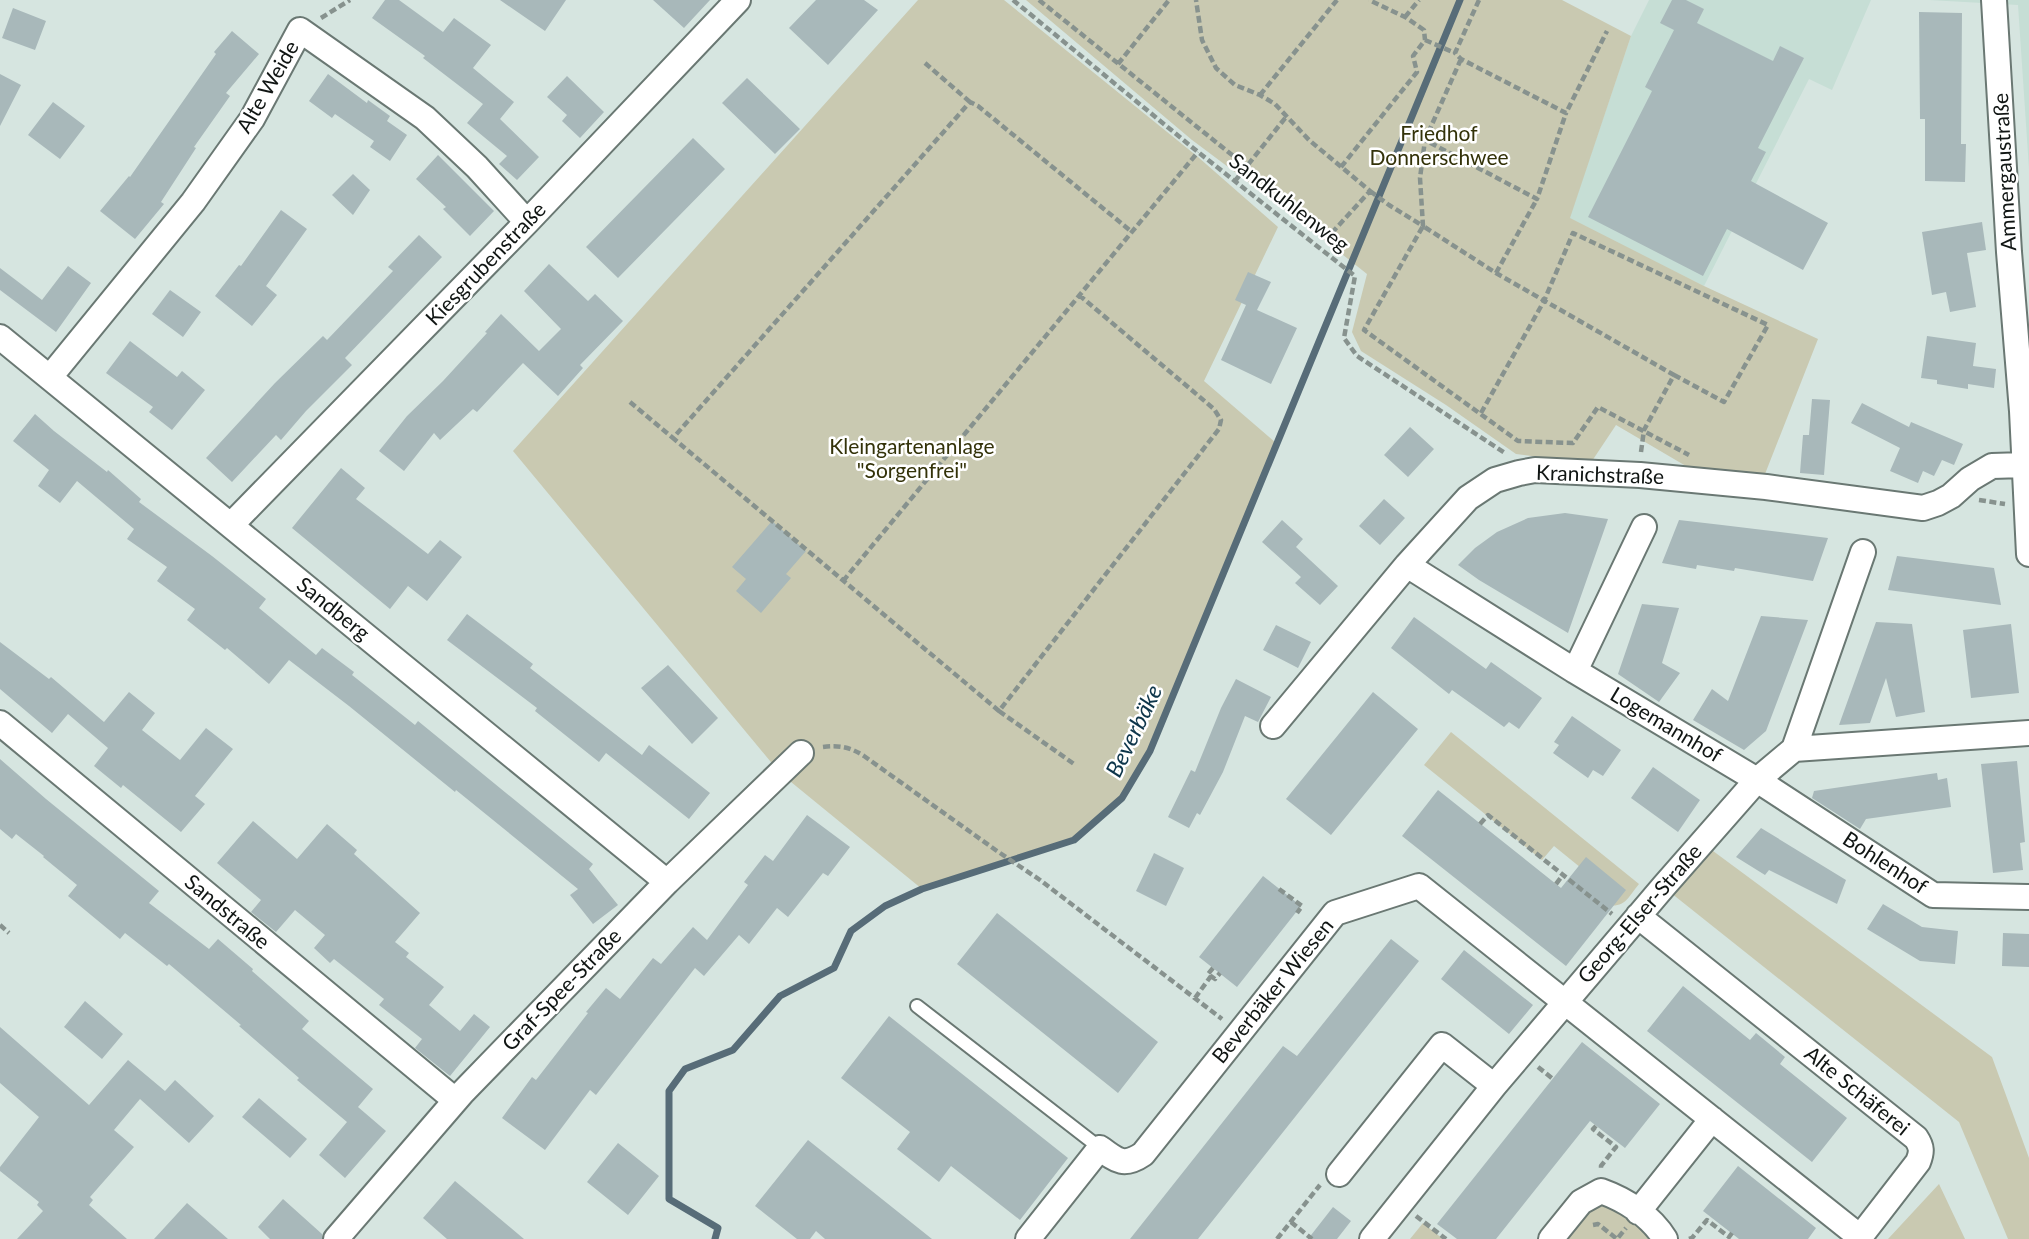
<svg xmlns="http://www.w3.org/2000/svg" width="2029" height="1239" viewBox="0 0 2029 1239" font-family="Lato,sans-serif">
<rect width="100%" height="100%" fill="#d6e5e0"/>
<path fill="#c6ded5" d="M 1649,0 L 1871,0 L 1832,90 L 1809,79 L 1704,286 L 1569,219 L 1631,36 Z
M 1929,0 L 2029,0 L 2029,169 L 2018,5 Z"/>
<path fill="#c9c9b1" d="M 918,0 L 1004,0 L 1198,157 L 1278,227 L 1204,381 L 1276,443 L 1213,592 L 1150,751 L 1124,794 L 1074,840 L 922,889 L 780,773 L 513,451 Z
M 1026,0 L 1562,0 L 1631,36 L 1570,218 L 1704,286 L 1818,339 L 1765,474 L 1691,469 L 1616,425 L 1590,464 L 1516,454 L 1446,405 L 1361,351 L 1352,332 L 1367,274 L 1299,220 L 1192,140 Z
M 1451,732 L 1639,884 C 1628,897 1626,908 1607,905 L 1586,872 L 1554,846 L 1542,860 L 1424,765 Z
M 1709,848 L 1992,1057 L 2029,1158 L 2029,1239 L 2008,1239 L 1959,1122 L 1671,893 Z
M 1939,1184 L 1965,1239 L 1888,1239 Z
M 1606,1201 L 1655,1239 L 1560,1239 L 1581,1212 Z
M 1423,1223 L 1443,1239 L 1410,1239 Z"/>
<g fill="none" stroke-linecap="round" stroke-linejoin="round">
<path stroke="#576c78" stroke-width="7" d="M 715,1239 L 718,1228 L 669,1199 L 669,1091 L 685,1069 L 733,1050 L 780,996 L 834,968 L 851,931 L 885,906 L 922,889 L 1074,840 L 1122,798 L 1150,751 L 1460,0"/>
</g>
<path fill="#a8b8ba" d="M 385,0 L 399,0 L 443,32 L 454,18 L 491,45 L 473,68 L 514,102 L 500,119 L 539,157 L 517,180 L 499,164 L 507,156 L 467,123 L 483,104 L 423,58 L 425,56 L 372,18 Z
M 500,0 L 566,0 L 545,31 Z
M 653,0 L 710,0 L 684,28 Z
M 816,0 L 864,0 L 878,10 L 828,65 L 789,28 Z
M 1672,0 L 1686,0 L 1704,9 L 1697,23 L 1773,61 L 1780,46 L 1804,58 L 1758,148 L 1766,152 L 1751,181 L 1828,223 L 1803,270 L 1727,229 L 1703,276 L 1588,217 L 1652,91 L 1645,87 L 1674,30 L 1660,23 Z
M 13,8 L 46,21 L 35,50 L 2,38 Z
M 1919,12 L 1962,13 L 1961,144 L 1966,144 L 1965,182 L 1925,181 L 1925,119 L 1920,119 Z
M 232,31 L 259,54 L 226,93 L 230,96 L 194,147 L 196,148 L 161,202 L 164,204 L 135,239 L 100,211 L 129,176 L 130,177 L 216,54 L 214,52 Z
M 0,74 L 21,85 L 0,126 Z
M 328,74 L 367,103 L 368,100 L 390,116 L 387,121 L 407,135 L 390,161 L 370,147 L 374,141 L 335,114 L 332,118 L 309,101 Z
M 567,76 L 604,112 L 580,138 L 562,121 L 567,115 L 547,97 Z
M 747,78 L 800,129 L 775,154 L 722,103 Z
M 53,102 L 85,126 L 60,159 L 28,135 Z
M 693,138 L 725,169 L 618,278 L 586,247 Z
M 438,155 L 494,211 L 470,236 L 443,209 L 446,207 L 416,179 Z
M 353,174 L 370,190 L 353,215 L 332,195 Z
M 281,210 L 307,229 L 266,286 L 277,295 L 252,326 L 215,296 L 239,265 L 241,266 Z
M 1982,222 L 1986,250 L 1967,253 L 1976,307 L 1950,312 L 1946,292 L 1932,295 L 1922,232 Z
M 419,235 L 442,257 L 345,358 L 352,365 L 306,411 L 281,440 L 276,435 L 232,482 L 206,458 L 275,383 L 323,336 L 327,340 L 393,271 L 388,267 Z
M 549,264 L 588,301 L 595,294 L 623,321 L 580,365 L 583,368 L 558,396 L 523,363 L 477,412 L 473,409 L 440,440 L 434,433 L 404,471 L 379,451 L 407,416 L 443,381 L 487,333 L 485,332 L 501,314 L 539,351 L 561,329 L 524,291 Z
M 68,266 L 91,283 L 56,332 L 0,290 L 0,268 L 42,300 Z
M 1248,272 L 1271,282 L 1257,310 L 1297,328 L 1271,384 L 1221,360 L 1246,305 L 1235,300 Z
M 170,290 L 201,312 L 183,337 L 152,314 Z
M 1927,336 L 1976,343 L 1973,366 L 1996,369 L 1994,388 L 1968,384 L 1968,389 L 1937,384 L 1937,380 L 1921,378 Z
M 130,341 L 177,377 L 182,371 L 205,390 L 172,430 L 149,412 L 153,407 L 106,373 Z
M 1812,399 L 1830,400 L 1824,475 L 1800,473 L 1803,435 L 1809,435 Z
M 1862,403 L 1909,427 L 1911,422 L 1963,444 L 1954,465 L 1942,460 L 1934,476 L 1923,471 L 1918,483 L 1890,471 L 1900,448 L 1851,423 Z
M 35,414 L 54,431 L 107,472 L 108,470 L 141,499 L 139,502 L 212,556 L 266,599 L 259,608 L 316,655 L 322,648 L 354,672 L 352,675 L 415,725 L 418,721 L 593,864 L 589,869 L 618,905 L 593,924 L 570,895 L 578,889 L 456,790 L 455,792 L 349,706 L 289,660 L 269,684 L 227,648 L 225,650 L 187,620 L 195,609 L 157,581 L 167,567 L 127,539 L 134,529 L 77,481 L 60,503 L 38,486 L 49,470 L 13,441 Z
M 1410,427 L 1434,449 L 1408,477 L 1384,455 Z
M 341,468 L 365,488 L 356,499 L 428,554 L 440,540 L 462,557 L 427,601 L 408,586 L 390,609 L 292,528 Z
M 1384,499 L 1405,518 L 1380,545 L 1359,526 Z
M 1565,513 L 1608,519 L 1568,633 L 1479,580 L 1458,565 L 1475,548 L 1497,532 L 1528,518 Z
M 1282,520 L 1303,539 L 1296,547 L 1338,586 L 1320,605 L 1295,583 L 1301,577 L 1262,542 Z
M 1679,520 L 1722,525 L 1828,538 L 1813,581 L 1735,568 L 1734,571 L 1697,565 L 1696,569 L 1662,563 Z
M 772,521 L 806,551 L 786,574 L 791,578 L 761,613 L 736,591 L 746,579 L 732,567 Z
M 1897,556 L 1994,568 L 2001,605 L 1888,590 Z
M 1642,604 L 1679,608 L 1662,663 L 1680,673 L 1659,702 L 1618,674 Z
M 467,614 L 533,664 L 530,668 L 642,755 L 649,745 L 710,793 L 689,819 L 606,753 L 599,762 L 535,711 L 537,708 L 447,640 Z
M 1761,616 L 1808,620 L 1766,731 L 1744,750 L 1693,720 L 1712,689 L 1728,701 Z
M 1414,617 L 1486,669 L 1491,662 L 1542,698 L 1519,729 L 1509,722 L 1504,727 L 1452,690 L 1449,694 L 1391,648 Z
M 1876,622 L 1912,624 L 1925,712 L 1896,717 L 1886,678 L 1870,723 L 1839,725 Z
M 2011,624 L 2019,693 L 1971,698 L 1963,630 Z
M 1276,625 L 1311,642 L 1298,668 L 1263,650 Z
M 0,642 L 49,679 L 51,677 L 104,722 L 129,692 L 155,713 L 142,730 L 180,760 L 206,728 L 233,749 L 195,796 L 205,804 L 181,832 L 123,785 L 121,788 L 94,766 L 108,748 L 68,714 L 52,733 L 0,689 Z
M 668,665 L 718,718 L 692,744 L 641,688 Z
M 1236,679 L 1271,697 L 1258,722 L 1245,716 L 1223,772 L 1200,815 L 1197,813 L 1189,828 L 1168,817 L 1191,770 L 1195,772 L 1221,708 Z
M 1373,692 L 1418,729 L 1331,835 L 1286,799 Z
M 1572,716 L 1621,750 L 1603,776 L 1593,770 L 1588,778 L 1553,753 L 1559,745 L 1554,742 Z
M 0,759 L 46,799 L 159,891 L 149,903 L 209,949 L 218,939 L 253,969 L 252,971 L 309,1021 L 302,1029 L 373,1089 L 358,1107 L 386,1131 L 345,1178 L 319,1155 L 347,1122 L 297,1080 L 299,1078 L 239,1026 L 241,1025 L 169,964 L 167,966 L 125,933 L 120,939 L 68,896 L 77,885 L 43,857 L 44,856 L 16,834 L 12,839 L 0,829 Z
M 2017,761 L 2025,842 L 2020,843 L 2023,870 L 1993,873 L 1981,764 Z
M 1653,767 L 1700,800 L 1678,832 L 1631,798 Z
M 1937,773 L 1938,780 L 1947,778 L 1951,807 L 1866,819 L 1860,829 L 1812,798 L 1814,791 Z
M 1438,790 L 1561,888 L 1586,857 L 1626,890 L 1566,966 L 1402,836 Z
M 807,815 L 850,847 L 828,876 L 823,873 L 788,917 L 777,908 L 749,944 L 739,935 L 704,976 L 695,968 L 596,1095 L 590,1090 L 545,1150 L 502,1118 L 532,1077 L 536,1080 L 588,1013 L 586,1012 L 606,988 L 620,999 L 653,958 L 661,964 L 693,927 L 707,940 L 748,885 L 744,882 L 765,855 L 773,861 Z
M 253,821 L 297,859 L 327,824 L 357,850 L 354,854 L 420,913 L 395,942 L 409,953 L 406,957 L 444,987 L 429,1005 L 460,1031 L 474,1014 L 490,1027 L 450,1076 L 415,1048 L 422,1039 L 379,1005 L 384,999 L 334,959 L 330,963 L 314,948 L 325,935 L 295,910 L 276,932 L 251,912 L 261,900 L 217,863 Z
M 1761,828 L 1846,880 L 1837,904 L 1769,870 L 1765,875 L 1736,857 Z
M 1154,853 L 1184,868 L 1166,906 L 1136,891 Z
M 1263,876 L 1301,906 L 1237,987 L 1199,957 Z
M 1883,904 L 1922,927 L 1958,931 L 1955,964 L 1920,961 L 1867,929 Z
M 997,913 L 1158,1042 L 1118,1093 L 957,964 Z
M 2003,933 L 2029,934 L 2029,967 L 2002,966 Z
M 1391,939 L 1419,961 L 1198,1239 L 1130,1239 L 1283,1046 L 1297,1056 Z
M 1464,950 L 1533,1005 L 1509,1034 L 1441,979 Z
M 1683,986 L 1750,1040 L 1756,1033 L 1785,1057 L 1780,1064 L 1847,1118 L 1812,1162 L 1647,1031 Z
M 85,1001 L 123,1034 L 102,1059 L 64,1027 Z
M 889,1016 L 1068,1158 L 1020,1220 L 951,1166 L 939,1182 L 897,1149 L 910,1132 L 841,1078 Z
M 0,1027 L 89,1105 L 128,1060 L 165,1091 L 175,1080 L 214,1116 L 189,1143 L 140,1099 L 114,1130 L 134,1147 L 90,1197 L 93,1200 L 89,1205 L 127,1239 L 17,1239 L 43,1211 L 37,1205 L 39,1202 L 0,1171 L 0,1167 L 39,1117 L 0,1083 Z
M 1582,1042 L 1660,1104 L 1625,1148 L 1590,1121 L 1496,1239 L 1457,1239 L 1437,1224 Z
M 259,1098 L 307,1139 L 290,1158 L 242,1117 Z
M 808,1140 L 932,1239 L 825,1239 L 816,1231 L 810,1239 L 797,1239 L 755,1206 Z
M 618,1143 L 659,1176 L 628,1215 L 587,1182 Z
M 1738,1166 L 1816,1228 L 1808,1239 L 1739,1239 L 1703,1211 Z
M 455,1181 L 524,1239 L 447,1239 L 423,1218 Z
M 283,1199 L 322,1234 L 322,1239 L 270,1239 L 258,1227 Z
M 187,1203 L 228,1239 L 154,1239 Z
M 1333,1207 L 1351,1221 L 1337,1239 L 1308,1239 Z"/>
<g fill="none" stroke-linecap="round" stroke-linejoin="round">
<defs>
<path id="service" d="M 917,1006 L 1100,1148"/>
<path id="minor" d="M 1994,0 L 2009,252 L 2022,411 L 2029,554
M 0,337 L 667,882
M 50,377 L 193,202 L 252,119 L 300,30 L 425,118 L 477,167 L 527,222
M 231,525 L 527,222 L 738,0
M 1407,565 L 1575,671 L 1757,780 L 1933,895 L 2028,897
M 1575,671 L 1644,527
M 0,723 L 455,1100
M 1273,726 L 1407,565 L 1468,498 L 1495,480 L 1519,473 L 1535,470 L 1640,475 L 1766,487 L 1923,508 L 1938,503 L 1951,496 L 1970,479 L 1992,466 L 2024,465
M 1794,749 L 1863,552
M 1339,1174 L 1442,1045 L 1494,1086
M 1638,1212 L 1712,1119
M 336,1239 L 462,1093 L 667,882 L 801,753
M 1028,1239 L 1100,1148 C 1117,1161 1124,1167 1143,1154 L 1335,913 L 1419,886 L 1860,1237 L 1918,1162 C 1922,1152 1922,1147 1916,1138 L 1638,916
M 1372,1239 L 1494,1086 L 1664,886 L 1757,780 L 1794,749 L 2029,733
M 1551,1239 L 1581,1202 L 1601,1191 C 1626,1200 1651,1216 1665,1239"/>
</defs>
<use href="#service" stroke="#6a7873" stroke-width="16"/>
<use href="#minor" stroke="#6a7873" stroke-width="28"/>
<path stroke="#87928e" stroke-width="4.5" stroke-dasharray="7 3.5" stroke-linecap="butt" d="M 1013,0 L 1198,152 L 1355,276 L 1344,338 L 1357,356 L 1505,453
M 1039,0 L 1247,167 L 1329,236 L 1370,191 L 1309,140 L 1275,104 L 1260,95 L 1235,85 L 1216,68 L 1202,40 L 1196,0
M 1479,0 L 1455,53 L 1461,59 L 1566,113 L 1607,31
M 1405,17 L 1419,0
M 321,18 L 350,0
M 1425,40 L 1455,53
M 1461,59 L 1425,140 L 1537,199 L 1566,113
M 925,63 L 970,102
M 1118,64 L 1169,0
M 1260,95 L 1337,0
M 1341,167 L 1417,72 L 1413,56 L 1425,40 L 1424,30 L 1405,17 L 1369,0
M 1235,181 L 1286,117
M 1370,191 L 1389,205 L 1423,226 L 1420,178 L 1425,140
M 1496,273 L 1537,199
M 1079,295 L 1214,409 L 1221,420 L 1219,429 L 999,711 L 673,438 L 970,102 L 978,106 L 1132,232
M 630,402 L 673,438
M 1481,413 L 1544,301 L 1573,233 L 1768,325 L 1724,402 L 1674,375
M 1641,452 L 1644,430 L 1674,375 L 1496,273 L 1423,226 L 1364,330 L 1518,441 L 1573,443 L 1598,407 L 1689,455
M 1979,500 L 2005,504
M 843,581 L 1198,152
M 999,711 L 1074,764
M 823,747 C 839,745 850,747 864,756 L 997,851 L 1040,880 L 1222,1019
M 1480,824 L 1488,815 L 1612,914
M 1556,884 L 1563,875
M 1279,889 L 1302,906 L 1297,913
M 0,925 L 9,933
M 1213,968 L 1208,974 L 1215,979 L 1220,973
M 1195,998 L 1211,976
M 1538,1067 L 1553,1079
M 1596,1126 L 1593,1129 L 1616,1147 L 1601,1166 L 1601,1171
M 1416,1216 L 1446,1239
M 1291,1222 L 1312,1239
M 1593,1225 L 1598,1224 L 1617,1239 L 1626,1228
M 1277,1239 L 1320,1185
M 1689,1239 L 1692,1238 L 1707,1220 L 1729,1237 L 1732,1233"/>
<use href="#service" stroke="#fff" stroke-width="12"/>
<use href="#minor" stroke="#fff" stroke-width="24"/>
</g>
<g text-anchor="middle" stroke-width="5" stroke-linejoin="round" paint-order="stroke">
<g font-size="21" fill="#101513" stroke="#fff">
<text transform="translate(268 87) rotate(-60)" y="7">Alte Weide</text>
<text transform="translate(2005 172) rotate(-93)" y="7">Ammergaustraße</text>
<text transform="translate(1289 203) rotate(38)" y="7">Sandkuhlenweg</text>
<text transform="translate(486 264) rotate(-46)" y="7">Kiesgrubenstraße</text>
<text transform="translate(1600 475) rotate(2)" y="7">Kranichstraße</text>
<text transform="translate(333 609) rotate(39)" y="7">Sandberg</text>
<text transform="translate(1666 725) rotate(31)" y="7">Logemannhof</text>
<text transform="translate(1885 863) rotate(33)" y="7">Bohlenhof</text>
<text transform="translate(227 912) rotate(40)" y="7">Sandstraße</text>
<text transform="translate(1640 914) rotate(-49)" y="7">Georg-Elser-Straße</text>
<text transform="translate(562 990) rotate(-46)" y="7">Graf-Spee-Straße</text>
<text transform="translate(1273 991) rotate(-51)" y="7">Beverbäker Wiesen</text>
<text transform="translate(1857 1091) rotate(39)" y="7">Alte Schäferei</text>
</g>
<g font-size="21" fill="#333209" stroke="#fff">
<text x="1439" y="141">Friedhof<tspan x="1439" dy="24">Donnerschwee</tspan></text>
<text x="912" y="454">Kleingartenanlage<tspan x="912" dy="24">"Sorgenfrei"</tspan></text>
</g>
<g font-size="23" font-style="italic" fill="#0d354a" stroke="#fff">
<text transform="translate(1134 731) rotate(-64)" y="8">Beverbäke</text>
</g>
</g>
</svg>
